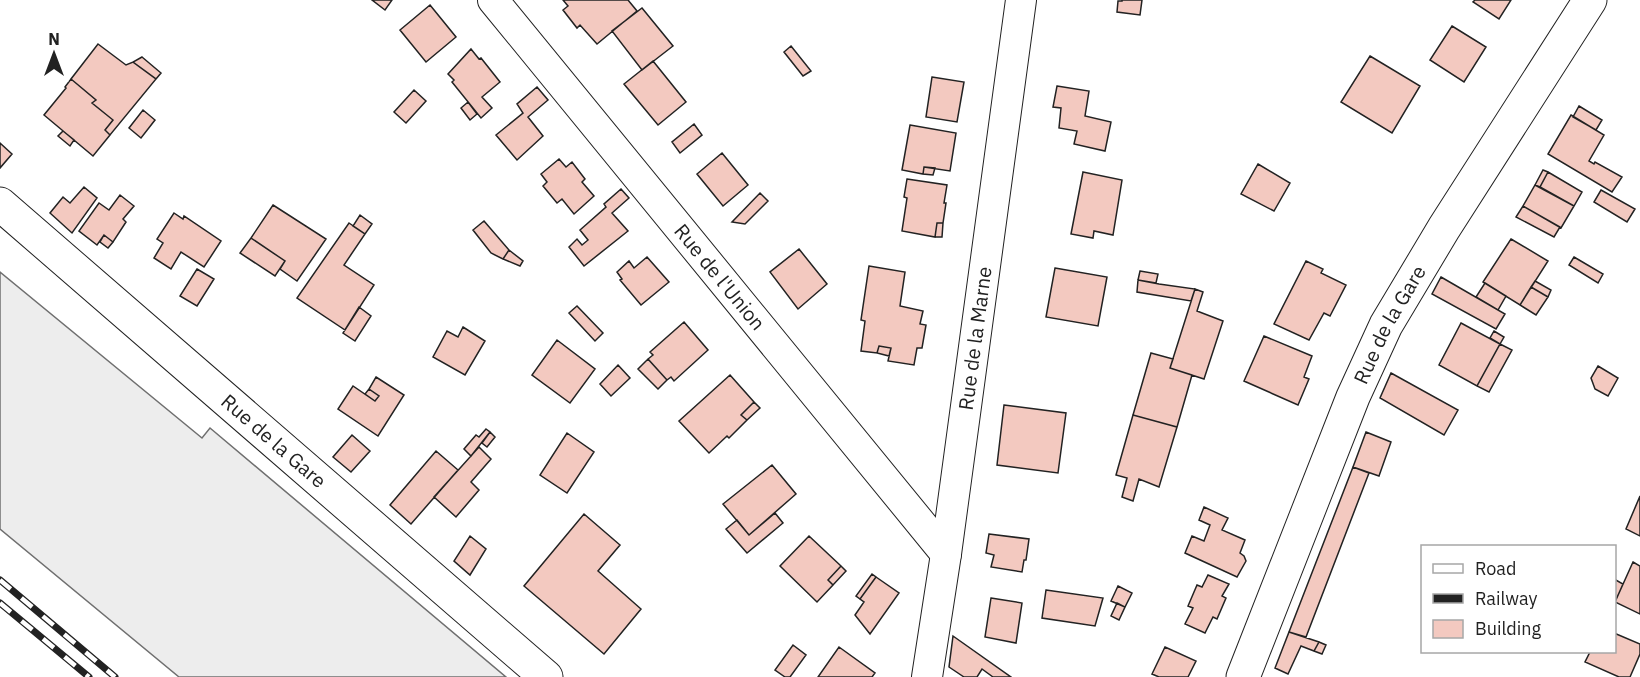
<svg xmlns="http://www.w3.org/2000/svg" width="1640" height="677" viewBox="0 0 1640 677" font-family="'IBM Plex Sans',sans-serif">
<rect width="100%" height="100%" fill="#fff"/>
<path fill="#ededed" stroke="#6f6f6f" stroke-width="1.5" d="M 0,272 L 202,438 L 210,428 L 506,677 L 179,677 L 0,529 Z"/>
<path fill="#f3c9c0" stroke="#222" stroke-width="1.5" d="M 372,0 L 392,0 L 385,10 Z
M 563,0 L 628,0 L 637,11 L 597,44 L 580,25 L 577,28 L 563,10 L 568,6 Z
M 1122,0 L 1142,0 L 1140,15 L 1117,12 L 1118,1 L 1122,1 Z
M 1475,0 L 1511,0 L 1499,19 L 1473,2 Z
M 430,5 L 456,37 L 426,62 L 400,30 Z
M 642,8 L 673,46 L 642,70 L 612,31 Z
M 1452,26 L 1486,47 L 1464,82 L 1430,60 Z
M 98,44 L 126,65 L 133,62 L 156,79 L 110,135 L 105,130 L 113,120 L 92,103 L 96,100 L 71,79 Z
M 791,46 L 811,71 L 803,76 L 784,52 Z
M 471,49 L 479,59 L 481,58 L 500,82 L 482,97 L 492,108 L 481,118 L 452,82 L 454,80 L 448,74 Z
M 1370,56 L 1420,86 L 1392,133 L 1341,102 Z
M 142,57 L 161,73 L 156,79 L 133,62 Z
M 653,61 L 686,102 L 658,125 L 624,84 Z
M 932,77 L 964,82 L 957,122 L 926,117 Z
M 71,79 L 96,100 L 92,103 L 113,120 L 105,130 L 110,135 L 93,156 L 44,115 L 66,88 L 65,87 Z
M 1057,86 L 1089,91 L 1085,116 L 1111,122 L 1105,151 L 1074,144 L 1077,131 L 1059,128 L 1061,108 L 1053,107 Z
M 537,87 L 548,100 L 528,117 L 543,136 L 517,160 L 496,135 L 523,113 L 517,104 Z
M 414,90 L 426,101 L 406,123 L 394,112 Z
M 468,102 L 477,114 L 470,120 L 461,108 Z
M 1579,106 L 1602,120 L 1596,130 L 1573,117 Z
M 143,110 L 155,120 L 141,138 L 129,128 Z
M 1571,115 L 1604,135 L 1589,161 L 1594,164 L 1595,162 L 1622,177 L 1612,192 L 1548,154 Z
M 694,124 L 702,135 L 680,153 L 672,142 Z
M 910,125 L 956,133 L 950,171 L 924,167 L 923,174 L 902,170 Z
M 63,131 L 74,140 L 70,146 L 58,136 Z
M 0,143 L 12,154 L 0,168 Z
M 722,153 L 748,185 L 723,206 L 697,174 Z
M 559,159 L 566,167 L 572,162 L 585,179 L 582,182 L 594,196 L 574,214 L 562,199 L 557,203 L 543,186 L 547,182 L 541,174 Z
M 1258,164 L 1290,183 L 1274,211 L 1241,194 Z
M 924,167 L 935,168 L 933,175 L 923,174 Z
M 1543,170 L 1548,172 L 1540,187 L 1535,185 Z
M 1083,172 L 1122,180 L 1113,235 L 1094,231 L 1093,238 L 1071,234 Z
M 1548,172 L 1582,192 L 1574,206 L 1540,187 Z
M 907,179 L 947,185 L 944,203 L 946,203 L 943,223 L 937,223 L 935,237 L 902,231 L 907,198 L 904,197 Z
M 1535,185 L 1574,206 L 1561,228 L 1523,206 Z
M 84,187 L 97,198 L 72,233 L 50,213 L 63,197 L 70,203 Z
M 621,189 L 629,198 L 612,213 L 628,231 L 584,266 L 569,247 L 577,239 L 582,245 L 588,240 L 580,230 L 606,207 L 604,204 Z
M 1601,190 L 1635,209 L 1627,222 L 1594,202 Z
M 760,193 L 768,201 L 745,224 L 732,222 Z
M 120,195 L 134,206 L 123,219 L 126,222 L 113,242 L 104,235 L 97,245 L 79,231 L 99,203 L 109,210 Z
M 273,205 L 326,239 L 297,281 L 280,269 L 285,261 L 251,238 Z
M 1523,206 L 1560,227 L 1554,237 L 1516,217 Z
M 174,213 L 183,219 L 184,216 L 221,241 L 204,267 L 181,252 L 171,269 L 154,258 L 163,243 L 157,239 Z
M 360,215 L 372,224 L 365,234 L 353,226 Z
M 484,221 L 509,250 L 503,259 L 491,253 L 473,230 Z
M 349,223 L 365,234 L 344,265 L 374,285 L 345,330 L 297,298 Z
M 937,223 L 943,223 L 942,237 L 935,237 Z
M 104,235 L 113,242 L 108,248 L 100,242 Z
M 251,238 L 285,261 L 275,276 L 240,253 Z
M 1511,239 L 1548,261 L 1520,305 L 1483,282 Z
M 799,249 L 827,284 L 798,309 L 770,272 Z
M 509,250 L 523,261 L 520,266 L 503,259 Z
M 647,257 L 669,282 L 641,305 L 620,280 L 622,279 L 617,272 L 629,261 L 634,268 Z
M 1574,257 L 1603,274 L 1598,283 L 1569,265 Z
M 1306,261 L 1323,269 L 1321,273 L 1346,285 L 1330,316 L 1324,313 L 1309,340 L 1274,324 Z
M 869,266 L 905,272 L 900,306 L 923,311 L 920,324 L 926,325 L 922,348 L 917,348 L 914,365 L 888,361 L 891,348 L 879,346 L 877,353 L 861,351 L 865,321 L 861,320 Z
M 1055,268 L 1107,277 L 1098,326 L 1046,317 Z
M 197,269 L 214,279 L 197,306 L 180,296 Z
M 1140,271 L 1158,274 L 1156,283 L 1138,280 Z
M 1441,277 L 1505,314 L 1496,329 L 1432,294 Z
M 1138,280 L 1159,284 L 1195,289 L 1191,301 L 1137,292 Z
M 1535,281 L 1551,290 L 1548,297 L 1531,287 Z
M 1485,283 L 1506,296 L 1498,310 L 1476,297 Z
M 1531,287 L 1548,297 L 1536,315 L 1520,305 Z
M 1195,289 L 1203,292 L 1197,311 L 1223,321 L 1204,379 L 1170,368 Z
M 577,306 L 603,333 L 595,341 L 569,313 Z
M 359,307 L 371,316 L 355,341 L 343,333 Z
M 684,322 L 708,350 L 674,381 L 671,377 L 667,380 L 648,359 L 653,355 L 650,352 Z
M 1461,323 L 1500,344 L 1477,386 L 1439,365 Z
M 463,327 L 485,341 L 465,375 L 433,357 L 447,331 L 458,337 Z
M 1494,331 L 1504,337 L 1500,344 L 1490,338 Z
M 1264,336 L 1312,356 L 1304,377 L 1309,379 L 1298,405 L 1244,381 Z
M 557,340 L 595,369 L 570,403 L 532,375 Z
M 1500,344 L 1512,350 L 1489,392 L 1477,386 Z
M 879,346 L 891,348 L 889,356 L 877,353 Z
M 1151,353 L 1173,359 L 1170,368 L 1192,375 L 1177,427 L 1133,415 Z
M 648,359 L 667,380 L 658,389 L 638,369 Z
M 618,365 L 630,378 L 611,396 L 600,384 Z
M 1598,366 L 1618,378 L 1608,396 L 1595,389 L 1591,378 Z
M 1391,373 L 1458,410 L 1444,435 L 1380,398 Z
M 730,375 L 754,402 L 741,415 L 747,420 L 729,438 L 727,436 L 709,453 L 679,421 Z
M 376,377 L 404,395 L 378,436 L 338,409 L 353,386 L 375,401 L 379,396 L 369,389 Z
M 369,389 L 379,396 L 375,401 L 365,394 Z
M 754,402 L 760,408 L 747,420 L 741,415 Z
M 1004,405 L 1066,413 L 1058,473 L 997,465 Z
M 1133,415 L 1177,427 L 1159,487 L 1139,479 L 1133,501 L 1122,497 L 1127,478 L 1116,475 Z
M 486,429 L 490,432 L 471,456 L 464,449 L 476,435 L 479,437 Z
M 490,432 L 495,437 L 487,447 L 482,443 Z
M 1366,432 L 1391,442 L 1379,476 L 1353,467 Z
M 567,433 L 594,452 L 567,493 L 540,475 Z
M 352,435 L 370,451 L 351,472 L 333,457 Z
M 479,447 L 491,459 L 471,482 L 479,490 L 456,517 L 434,497 Z
M 436,451 L 458,470 L 411,524 L 390,505 Z
M 772,465 L 796,494 L 749,535 L 723,504 Z
M 1353,467 L 1369,473 L 1306,637 L 1289,632 Z
M 1640,496 L 1640,536 L 1626,529 Z
M 1204,507 L 1228,518 L 1222,530 L 1245,540 L 1240,553 L 1244,556 L 1246,561 L 1237,577 L 1185,553 L 1192,536 L 1204,541 L 1210,525 L 1199,520 Z
M 775,513 L 783,523 L 747,553 L 726,529 L 737,520 L 749,535 Z
M 584,514 L 620,545 L 598,571 L 641,609 L 604,654 L 524,586 Z
M 989,534 L 1029,539 L 1026,560 L 1024,560 L 1022,572 L 991,567 L 994,555 L 986,553 Z
M 470,536 L 486,549 L 470,575 L 454,561 Z
M 809,536 L 841,566 L 828,580 L 833,585 L 817,602 L 780,566 Z
M 1633,562 L 1640,566 L 1640,614 L 1615,602 Z
M 841,566 L 846,571 L 833,585 L 828,580 Z
M 872,574 L 876,577 L 860,599 L 856,596 Z
M 1208,575 L 1229,584 L 1222,596 L 1226,598 L 1217,619 L 1213,617 L 1205,633 L 1185,624 L 1193,608 L 1188,606 L 1197,585 L 1202,587 Z
M 876,577 L 899,593 L 870,634 L 855,615 L 864,602 L 860,599 Z
M 1614,579 L 1623,584 L 1615,602 L 1614,602 Z
M 1118,586 L 1132,593 L 1125,607 L 1111,601 Z
M 1046,590 L 1103,598 L 1095,626 L 1042,618 Z
M 991,598 L 1022,603 L 1016,643 L 985,637 Z
M 1117,603 L 1125,607 L 1119,620 L 1111,616 Z
M 1289,632 L 1319,642 L 1314,651 L 1301,646 L 1288,674 L 1275,668 Z
M 1614,633 L 1640,644 L 1640,654 L 1630,677 L 1619,677 L 1585,662 L 1590,652 L 1614,652 Z
M 953,636 L 1011,677 L 993,677 L 982,669 L 977,677 L 964,677 L 949,667 Z
M 1319,642 L 1326,645 L 1322,654 L 1314,651 Z
M 793,645 L 806,655 L 790,677 L 785,677 L 775,670 Z
M 839,647 L 875,673 L 872,677 L 818,677 Z
M 1165,647 L 1196,661 L 1188,677 L 1159,677 L 1152,674 Z"/>
<g fill="none" stroke-linecap="round" stroke-linejoin="round">
<defs>
<g id="minor">
<path id="s1" d="M 493,0 L 946,554"/>
<path id="s2" d="M 927,677 L 946,554 L 1021,0"/>
</g>
<g id="tertiary">
<path id="s3" d="M 0,204 L 546,677"/>
<path id="s4" d="M 1243,677 L 1353,397 L 1386,325 L 1444,228 L 1590,0"/>
</g>
</defs>
<use href="#minor" stroke="#222" stroke-width="32"/>
<use href="#tertiary" stroke="#222" stroke-width="35"/>
<use href="#minor" stroke="#fff" stroke-width="30"/>
<use href="#tertiary" stroke="#fff" stroke-width="33"/>
<defs>
<path id="rail" d="M 0,580 L 115,677
M 0,603 L 89,677"/>
</defs>
<use href="#rail" stroke="#222" stroke-width="7"/>
<use href="#rail" stroke="#fff" stroke-width="4.5" stroke-dasharray="14" stroke-linecap="butt"/>
</g>
<g text-anchor="middle" stroke-width="4.5" stroke-linejoin="round" paint-order="stroke">
<g font-size="20" fill="#222" stroke="#fff">
<text dy="7" stroke="none"><textPath href="#s1" startOffset="358">Rue de l'Union</textPath></text>
<text dy="7" stroke="none"><textPath href="#s4" startOffset="382">Rue de la Gare</textPath></text>
<text dy="7" stroke="none"><textPath href="#s2" startOffset="342">Rue de la Marne</textPath></text>
<text dy="7" stroke="none"><textPath href="#s3" startOffset="362">Rue de la Gare</textPath></text>
</g>
</g>
<rect x="1421" y="545" width="195" height="108" fill="#ffffff" stroke="#a7a7a7" stroke-width="1.5"/>
<rect x="1433" y="564" width="30" height="9" fill="#ffffff" stroke="#a7a7a7" stroke-width="1.5"/>
<text x="1475" y="575" font-size="18" fill="#222222">Road</text>
<rect x="1433" y="594" width="30" height="9" fill="#222222" stroke="#a7a7a7" stroke-width="1.5"/>
<text x="1475" y="605" font-size="18" fill="#222222">Railway</text>
<rect x="1433" y="620" width="30" height="18" fill="#f3c9c0" stroke="#a7a7a7" stroke-width="1.5"/>
<text x="1475" y="635" font-size="18" fill="#222222">Building</text>
<g transform="translate(54 54)" stroke="#ffffff" stroke-width="4.5" paint-order="stroke">
<path d="M0-4.5L10 22L0 15L-10 22Z" fill="#222222"/>
<text y="-9" font-size="16" font-weight="bold" text-anchor="middle" fill="#222222">N</text>
</g>
</svg>
